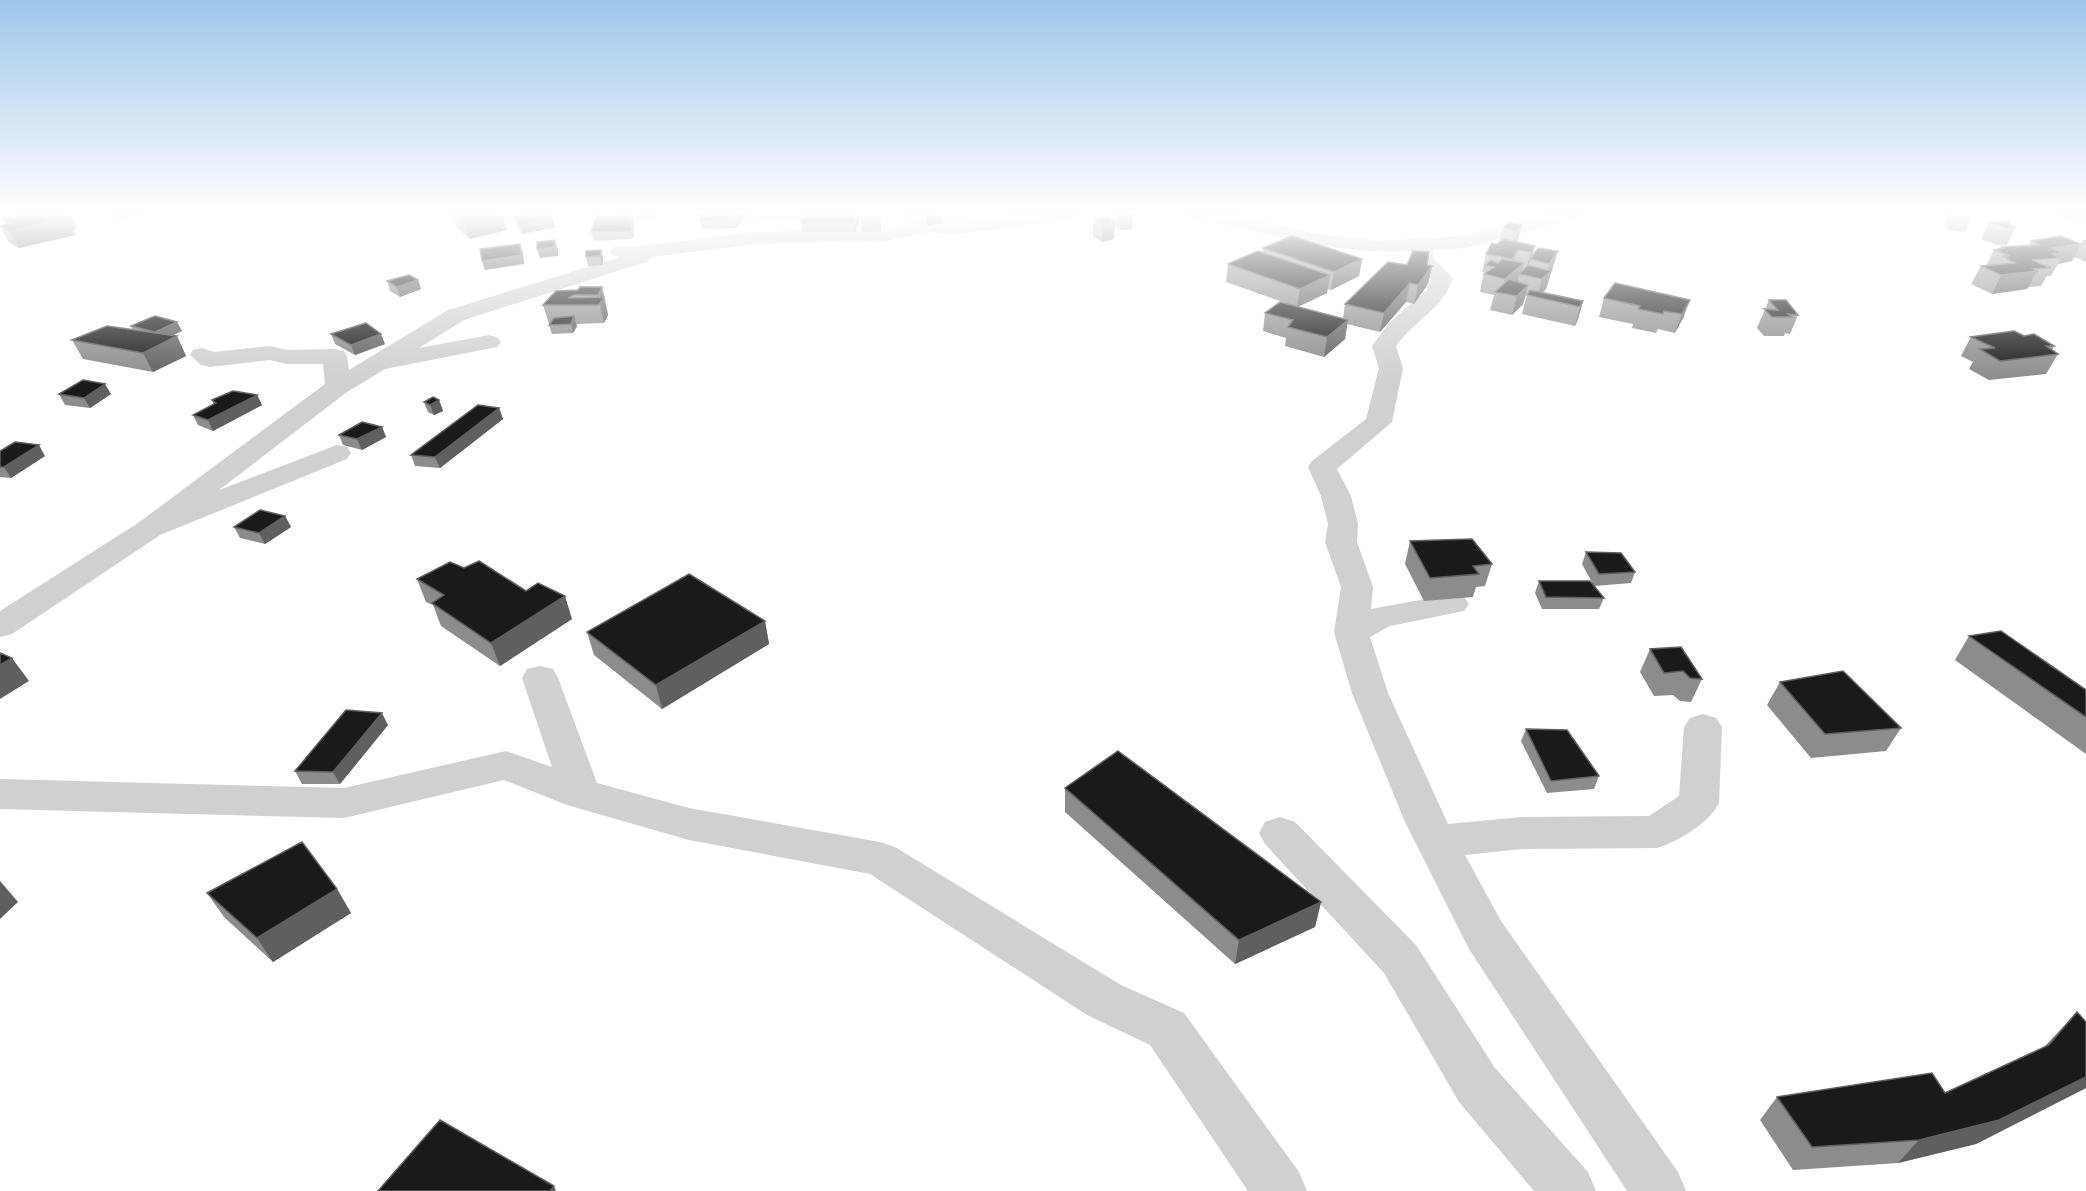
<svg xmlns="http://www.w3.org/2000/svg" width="2086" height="1191" viewBox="0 0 2086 1191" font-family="'Varela Round',sans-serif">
<rect width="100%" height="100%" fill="#fff"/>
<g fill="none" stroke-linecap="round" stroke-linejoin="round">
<path fill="#d0d0d0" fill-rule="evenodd" d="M 903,213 L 919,213 L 924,220 L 953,223 L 1026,213 L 1079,213 L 1077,217 L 1070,219 L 953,235 L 931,232 L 886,241 L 756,244 L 652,257 L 649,261 L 464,320 L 419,348 L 489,335 L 497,337 L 501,342 L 497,347 L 385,369 L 347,392 L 219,490 L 337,445 L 347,447 L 351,453 L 347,459 L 160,535 L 12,634 L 0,637 L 0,611 L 138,523 L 325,384 L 323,364 L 287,364 L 270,360 L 210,367 L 201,365 L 190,355 L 193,350 L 202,348 L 214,352 L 270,346 L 287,350 L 335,349 L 344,351 L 347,356 L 349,370 L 448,310 L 620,257 L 613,255 L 610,251 L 613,247 L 641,246 L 756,232 L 886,229 L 908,225 L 901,215 Z
M 1180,213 L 1229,213 L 1312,233 L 1378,241 L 1465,236 L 1552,213 L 1584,213 L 1582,217 L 1465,248 L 1433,250 L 1433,258 L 1453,278 C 1443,309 1415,320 1396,346 L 1403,368 L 1392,422 L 1337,469 L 1351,496 L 1358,524 L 1357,542 L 1373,587 L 1371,609 L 1452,594 L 1464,597 L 1469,604 L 1464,611 L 1390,626 L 1370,637 L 1388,693 L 1448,824 L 1522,817 L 1649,816 L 1679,796 L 1684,727 L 1690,718 L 1703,714 L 1716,718 L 1722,727 L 1719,803 C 1708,824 1679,841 1657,848 L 1522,849 L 1465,855 L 1501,921 L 1678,1172 L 1686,1191 L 1627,1191 L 1469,949 L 1405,822 L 1352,693 L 1334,632 L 1341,587 L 1325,542 L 1328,524 L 1321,496 L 1308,467 L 1312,461 L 1366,419 L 1379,368 L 1372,346 L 1389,323 L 1427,290 L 1431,279 L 1413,260 L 1413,251 C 1349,255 1294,240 1232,226 C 1216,222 1199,221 1182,217 Z
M 2056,213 L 2086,213 L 2086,223 L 2058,217 Z
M 540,666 L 553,669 L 558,678 L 597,783 L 689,808 L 880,842 L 895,847 L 1121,985 L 1184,1013 L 1299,1172 L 1307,1191 L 1248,1191 L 1150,1045 L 1087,1015 L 870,874 L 689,840 L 567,805 L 504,780 L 344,818 L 0,809 L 0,779 L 344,788 L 506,751 L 552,767 L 522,678 L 527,669 Z
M 1280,817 L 1295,822 L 1416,945 L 1495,1068 L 1588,1172 L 1596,1191 L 1534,1191 L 1459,1102 L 1384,973 L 1265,844 L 1259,833 L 1265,822 Z"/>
</g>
<path fill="#8c8c8c" d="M 24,213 L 69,213 L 77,228 L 73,230 L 76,235 L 19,248 L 9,243 L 0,226 L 6,225 L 2,218 Z
M 452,213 L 502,213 L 507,230 L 470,239 L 457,228 Z
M 702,213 L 741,213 L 742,218 L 740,224 L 736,228 L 702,229 L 700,221 Z
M 748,213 L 859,213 L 860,219 L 855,232 L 802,232 L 801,223 L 803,220 L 749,218 Z
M 880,213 L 881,226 L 881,231 L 862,232 L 861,215 Z
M 1116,213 L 1133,213 L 1132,229 L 1120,230 L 1115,226 Z
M 1949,213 L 1972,213 L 1974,215 L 1965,232 L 1948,230 L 1945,220 Z
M 633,214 L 634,223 L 633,239 L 594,241 L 591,232 Z
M 514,216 L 553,219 L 556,227 L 522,234 L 516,225 Z
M 1093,219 L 1115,222 L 1114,239 L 1102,242 L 1093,236 Z
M 1989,222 L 2010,225 L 2016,227 L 2007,245 L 1997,245 L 1981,239 Z
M 1522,225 L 1517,242 L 1535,246 L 1532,257 L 1558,251 L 1546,289 L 1543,292 L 1583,301 L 1578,319 L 1575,326 L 1522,314 L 1527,295 L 1526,295 L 1523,304 L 1512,315 L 1490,310 L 1494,295 L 1480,292 L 1484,272 L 1482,272 L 1486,254 L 1499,243 L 1503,228 Z
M 2083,240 L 2086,240 L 2086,262 L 2074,257 L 2072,261 L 2058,264 L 2051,276 L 2047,276 L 2041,286 L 2029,287 L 2027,289 L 1992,294 L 1971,284 L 1981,266 L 1986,266 L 1994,250 L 2000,249 L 2001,247 L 2029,245 L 2031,241 L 2081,244 Z
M 1263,248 L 1362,259 L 1359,276 L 1331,290 L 1327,289 L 1327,293 L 1298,307 L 1343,318 L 1345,304 L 1407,265 L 1427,265 L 1432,266 L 1428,284 L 1414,304 L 1406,302 L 1380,332 L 1347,324 L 1345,339 L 1324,357 L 1285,346 L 1286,338 L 1263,331 L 1265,313 L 1288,304 L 1226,282 L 1228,264 L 1263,252 Z
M 601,250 L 603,259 L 603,265 L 588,266 L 586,257 Z
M 418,280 L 421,289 L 400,297 L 390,291 L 387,281 Z
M 602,287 L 608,315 L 604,323 L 576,324 L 577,326 L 573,333 L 552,334 L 549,325 L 550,324 L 549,324 L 543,305 L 578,290 Z
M 1604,298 L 1690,300 L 1683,318 L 1675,333 L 1658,329 L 1656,333 L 1632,328 L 1633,324 L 1599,317 Z
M 1769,300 L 1798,315 L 1790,334 L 1785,333 L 1784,336 L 1764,336 L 1757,328 Z
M 177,322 L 182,331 L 172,336 L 177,336 L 186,356 L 153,372 L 83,359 L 72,340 L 132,330 L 131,326 Z
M 331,334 L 385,344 L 355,355 L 335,344 Z
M 2024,336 L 2054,346 L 2052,350 L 2058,354 L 2046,374 L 1989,380 L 1969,369 L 1973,362 L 1961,356 L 1971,337 Z
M 59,394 L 111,394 L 90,408 L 65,405 Z
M 257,395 L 262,405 L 213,431 L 198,425 L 193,415 L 214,405 L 212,400 Z
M 439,400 L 443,411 L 434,415 L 428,412 L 424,402 Z
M 499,408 L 503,419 L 440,468 L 415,466 L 411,455 Z
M 382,427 L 386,437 L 362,450 L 343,445 L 339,435 Z
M 0,451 L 45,456 L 11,478 L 0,477 Z
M 285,516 L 291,527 L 265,544 L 240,538 L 234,527 Z
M 1410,541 L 1492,564 L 1485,586 L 1476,587 L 1473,597 L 1424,601 L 1405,564 Z
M 1586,552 L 1635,572 L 1631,583 L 1594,586 L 1582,564 Z
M 464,568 L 526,591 L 572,619 L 500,666 L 441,626 L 433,605 L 426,602 L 417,579 Z
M 1539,581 L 1604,598 L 1599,609 L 1542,609 L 1535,593 Z
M 765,621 L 769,644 L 662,709 L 594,655 L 587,632 Z
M 1969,636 L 2086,690 L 2086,754 L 1955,660 Z
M 1650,649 L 1702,679 L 1691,702 L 1680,701 L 1673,695 L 1654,696 L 1640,672 Z
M 1780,682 L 1901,728 L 1886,751 L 1811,758 L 1767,705 Z
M 388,725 L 340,784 L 302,784 L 295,771 Z
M 1526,729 L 1599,776 L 1594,789 L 1547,793 L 1521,741 Z
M 1065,788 L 1321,902 L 1315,927 L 1235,964 L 1065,812 Z
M 337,889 L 351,913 L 273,962 L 224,917 L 207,893 Z
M 2077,1012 L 2086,1022 L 2086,1088 L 1976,1144 L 1898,1163 L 1793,1170 L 1760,1120 L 1777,1097 L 1945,1093 L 2044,1047 Z"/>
<path fill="#5f5f5f" d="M 64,213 L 69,213 L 77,228 L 73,230 L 76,235 L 19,248 L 9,231 Z
M 116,213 L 139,213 L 140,215 L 118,219 Z
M 636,213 L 659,213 L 656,214 L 657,217 L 637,220 Z
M 740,213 L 741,213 L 742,218 L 740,224 L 736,228 L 734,219 Z
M 858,213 L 859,213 L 860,219 L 855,232 L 854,223 Z
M 879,213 L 880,213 L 881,226 L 881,231 Z
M 926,213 L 941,213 L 942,223 L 927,225 Z
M 1133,213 L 1132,229 L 1120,230 L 1121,214 Z
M 502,214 L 507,230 L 470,239 L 464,222 Z
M 633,214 L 634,223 L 633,239 L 631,231 Z
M 553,219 L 556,227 L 522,234 L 520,225 Z
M 1115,222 L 1114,239 L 1102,242 L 1102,225 Z
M 1522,225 L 1517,242 L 1512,248 L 1517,231 Z
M 555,240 L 558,249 L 558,256 L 540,258 L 537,249 Z
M 520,244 L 523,253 L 524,264 L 485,270 L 482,261 Z
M 2081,244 L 2072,261 L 2058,264 L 2061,258 L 2046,259 L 2052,248 Z
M 1535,246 L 1531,259 L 1530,259 L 1529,266 L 1526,270 L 1531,252 Z
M 601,250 L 603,259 L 603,265 L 600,256 Z
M 1518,250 L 1513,268 L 1507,276 L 1512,259 Z
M 1558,251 L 1546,289 L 1537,298 L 1542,279 L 1546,276 L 1549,264 Z
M 1362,259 L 1359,276 L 1331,290 L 1334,272 Z
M 1524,263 L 1521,274 L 1519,274 L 1517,283 L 1501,293 L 1505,279 Z
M 1432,266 L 1428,284 L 1414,304 L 1418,285 Z
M 2037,271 L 2027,289 L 1992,294 L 2001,275 Z
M 1330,275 L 1327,293 L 1297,307 L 1300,289 Z
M 418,280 L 421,289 L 400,297 L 397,287 Z
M 1410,283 L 1406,302 L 1380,332 L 1384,313 Z
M 1528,285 L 1523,304 L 1512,315 L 1517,296 Z
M 602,287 L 608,315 L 604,323 L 598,295 Z
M 1690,300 L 1683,318 L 1675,333 L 1682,314 Z
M 1583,301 L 1578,319 L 1575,326 L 1580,307 Z
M 574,316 L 577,326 L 573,333 L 571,324 Z
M 1348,320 L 1345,339 L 1324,357 L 1327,337 Z
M 177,322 L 182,331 L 160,341 L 155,332 Z
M 381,334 L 385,344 L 355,355 L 351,345 Z
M 177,336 L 186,356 L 153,372 L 143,353 Z
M 105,384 L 111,394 L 90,408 L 84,398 Z
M 257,395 L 262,405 L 213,431 L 208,420 Z
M 439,400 L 443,411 L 434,415 L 430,405 Z
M 499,408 L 503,419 L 440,468 L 435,457 Z
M 382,427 L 386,437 L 362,450 L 357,439 Z
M 39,445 L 45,456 L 11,478 L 4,467 Z
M 285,516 L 291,527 L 265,544 L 259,533 Z
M 565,596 L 572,619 L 500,666 L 491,643 Z
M 765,621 L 769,644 L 662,709 L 656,685 Z
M 12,658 L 29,681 L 0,699 L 0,665 Z
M 382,713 L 388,725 L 340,784 L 333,772 Z
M 0,881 L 18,902 L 0,919 Z
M 337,889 L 351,913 L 273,962 L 257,938 Z
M 1321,902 L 1315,927 L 1235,964 L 1239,940 Z
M 2086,1077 L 2086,1088 L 1976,1144 L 1898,1163 L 1919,1140 Z
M 554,1186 L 556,1191 L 550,1191 Z"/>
<path fill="#1a1a1a" stroke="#5f5f5f" stroke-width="1.5" d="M 24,213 L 64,213 L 61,214 L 67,218 L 9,231 L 0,226 L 11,223 L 2,218 Z
M 454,213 L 502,213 L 502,214 L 464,222 Z
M 530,213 L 549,213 L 553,219 L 520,225 L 514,216 Z
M 702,213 L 740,213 L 739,216 L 734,219 L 700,221 Z
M 806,213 L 858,213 L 854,223 L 801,223 Z
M 861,213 L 879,213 L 879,214 L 861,215 Z
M 1957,213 L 1972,213 L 1974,215 Z
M 633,214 L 631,231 L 591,232 L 596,216 Z
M 1107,216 L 1115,222 L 1102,225 L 1093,219 Z
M 1508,222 L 1522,225 L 1517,231 L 1503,228 Z
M 1989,222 L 2010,222 L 2010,225 L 2016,227 L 2006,228 Z
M 1292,236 L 1362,259 L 1334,272 L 1263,248 Z
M 2060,236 L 2081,244 L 2052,248 L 2062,253 L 2053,254 L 2061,258 L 2032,260 L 2051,268 L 2033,269 L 2037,271 L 2001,275 L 1981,266 L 2015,263 L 2002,256 L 2010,256 L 1994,250 L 2005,248 L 2001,247 L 2039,245 L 2031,241 Z
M 1504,239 L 1535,246 L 1531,252 L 1518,250 L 1512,259 L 1486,254 L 1492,243 L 1497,244 Z
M 555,240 L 555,247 L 537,249 L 537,242 Z
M 520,244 L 521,255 L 482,261 L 480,249 Z
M 1538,248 L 1558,251 L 1549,264 L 1530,259 Z
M 601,250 L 600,256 L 586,257 L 586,251 Z
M 1258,251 L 1330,275 L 1300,289 L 1228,264 Z
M 1413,251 L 1429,252 L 1427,265 L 1432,266 L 1418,285 L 1410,283 L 1384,313 L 1345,304 L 1388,262 L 1407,265 Z
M 1502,259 L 1524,263 L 1505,279 L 1484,274 L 1494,267 L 1485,265 L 1491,260 L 1498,263 Z
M 1528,265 L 1551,271 L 1542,279 L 1519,274 Z
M 409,275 L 418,280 L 397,287 L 387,281 Z
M 1509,279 L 1528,285 L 1517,296 L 1495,292 Z
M 1615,283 L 1690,300 L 1682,314 L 1664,311 L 1663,314 L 1638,309 L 1640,306 L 1604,298 Z
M 580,287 L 602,287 L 598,295 L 574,295 L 568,298 L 604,297 L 599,305 L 543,305 L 556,291 L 578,290 Z
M 1530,290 L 1583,301 L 1580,307 L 1527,295 Z
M 1769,300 L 1786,300 L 1798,315 L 1788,314 L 1792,317 L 1772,317 L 1764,309 L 1778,310 Z
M 1280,302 L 1348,320 L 1327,337 L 1288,327 L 1293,320 L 1265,313 Z
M 155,316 L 177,322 L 155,332 L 131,326 Z
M 574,316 L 571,324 L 549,325 L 554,318 Z
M 366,323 L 381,334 L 351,345 L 331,334 Z
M 107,326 L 177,336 L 143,353 L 72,340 Z
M 2014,331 L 2024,336 L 2034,334 L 2054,346 L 2046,346 L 2058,354 L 2000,361 L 1980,349 L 1995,348 L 1971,337 Z
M 83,380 L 105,384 L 84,398 L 59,394 Z
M 233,391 L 257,395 L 208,420 L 193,415 L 216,403 L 212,400 Z
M 433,397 L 439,400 L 430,405 L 424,402 Z
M 478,405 L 499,408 L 435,457 L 411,455 Z
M 362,422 L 382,427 L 357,439 L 339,435 Z
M 15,442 L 39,445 L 4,467 L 0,467 L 0,451 Z
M 260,510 L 285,516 L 259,533 L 234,527 Z
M 1472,539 L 1492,564 L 1473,566 L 1479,574 L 1430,578 L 1410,541 Z
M 1586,552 L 1621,553 L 1635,572 L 1599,574 Z
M 479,561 L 526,591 L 538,583 L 565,596 L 491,643 L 432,603 L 444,595 L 417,579 L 450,562 L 464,568 Z
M 689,574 L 765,621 L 656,685 L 587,632 Z
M 1539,581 L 1590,581 L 1604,598 L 1546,597 Z
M 2001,631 L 2086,690 L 2086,717 L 1969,636 Z
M 1681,647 L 1702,679 L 1690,678 L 1683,671 L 1664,673 L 1650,649 Z
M 0,653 L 12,658 L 0,665 Z
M 1843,671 L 1901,728 L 1825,734 L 1780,682 Z
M 346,710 L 382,713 L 333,772 L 295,771 Z
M 1526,729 L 1567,730 L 1599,776 L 1551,781 Z
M 1118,751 L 1321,902 L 1239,940 L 1065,788 Z
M 302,842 L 337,889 L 257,938 L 207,893 Z
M 2077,1012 L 2086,1022 L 2086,1077 L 1999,1120 L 1919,1140 L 1812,1147 L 1777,1097 L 1932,1073 L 1945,1093 L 2049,1045 Z
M 440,1120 L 554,1186 L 550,1191 L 378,1191 Z"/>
<linearGradient id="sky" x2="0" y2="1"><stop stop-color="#9ec6ea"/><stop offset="0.56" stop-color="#fff"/><stop offset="1" stop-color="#fff" stop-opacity="0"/></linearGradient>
<rect width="2086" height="380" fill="url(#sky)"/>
</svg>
